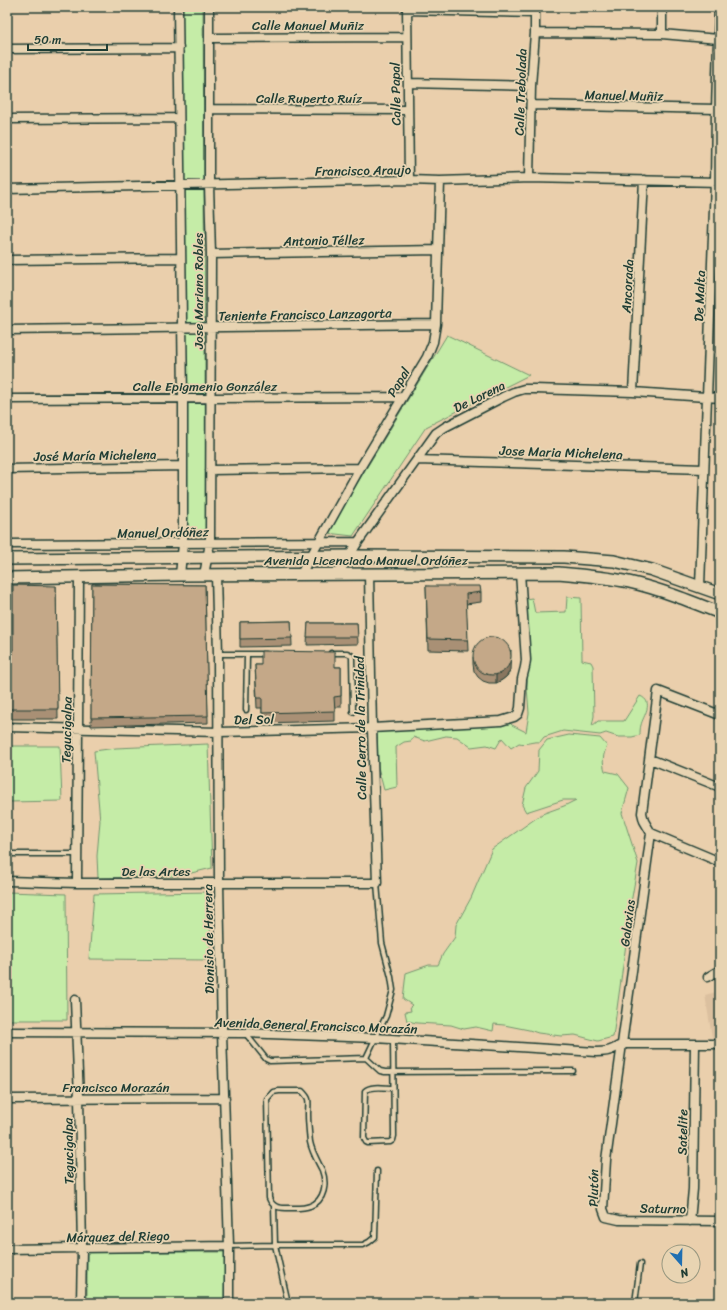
<svg xmlns="http://www.w3.org/2000/svg" width="727" height="1310" viewBox="0 0 727 1310" font-family="Sriracha,sans-serif">
<rect width="100%" height="100%" fill="#eacfac"/>
<filter id="ink" filterUnits="userSpaceOnUse"><feTurbulence type="fractalNoise" baseFrequency=".025" numOctaves="2"/><feDisplacementMap in="SourceGraphic" scale="8" xChannelSelector="R" yChannelSelector="G"/><feConvolveMatrix kernelMatrix="1 2 1 2 8 2 1 2 1" color-interpolation-filters="sRGB"/></filter>
<g filter="url(#ink)">
<path fill="#dbc09f" d="M 720,991 L 720,1037 L 712,1037 L 705,995 Z"/>
<path fill="#c5eca7" stroke="#72946e" d="M 182,7 L 203,7 L 206,536 L 186,535 Z
M 447,335 L 529,375 L 426,427 L 353,536 L 327,533 Z
M 567,597 L 581,598 L 582,660 L 591,662 L 593,666 L 594,716 L 592,726 L 598,721 L 624,721 L 640,696 C 655,702 643,716 641,725 C 640,728 640,732 640,735 L 632,737 L 618,737 L 606,733 L 600,735 L 563,731 L 544,737 L 540,742 C 532,741 527,745 519,743 L 511,748 L 502,738 L 496,748 L 487,745 L 471,747 L 457,737 L 446,736 L 425,741 L 413,737 L 411,741 L 404,742 L 396,747 L 397,787 L 384,790 L 378,767 L 377,730 L 487,725 L 504,725 L 508,721 L 512,725 L 526,732 L 529,713 L 527,687 L 528,652 L 525,599 L 532,598 L 535,613 L 566,612 Z
M 569,735 L 600,738 L 607,746 C 603,755 602,761 605,771 L 618,774 L 629,788 L 622,813 L 638,863 L 628,920 L 626,944 L 613,1037 L 598,1041 L 575,1035 L 561,1036 L 538,1033 L 529,1030 L 504,1025 L 494,1024 L 493,1031 L 476,1027 L 464,1029 L 451,1025 L 417,1023 L 407,1021 L 405,1012 L 411,1011 L 410,1007 L 412,1005 L 403,999 L 406,973 L 429,965 L 438,965 L 443,954 L 455,937 L 456,925 L 471,898 L 492,849 L 542,814 L 564,806 L 576,800 L 563,800 L 526,812 L 522,805 L 526,788 L 538,771 L 539,750 L 547,740 Z
M 208,744 L 212,868 L 179,876 L 98,878 L 97,856 L 100,821 L 94,751 L 116,748 Z
M 7,746 L 60,746 L 62,801 L 7,802 Z
M 7,892 L 66,894 L 67,1020 L 7,1020 Z
M 211,892 L 210,960 L 89,959 L 94,894 Z
M 87,1252 L 225,1252 L 224,1303 L 87,1303 Z"/>
<g fill="none" stroke-linecap="round" stroke-linejoin="round">
<defs>
<path id="lane" d="M 331,653 L 347,653 L 351,655 L 352,658 L 353,712
M 218,654 L 266,654
M 246,710 L 247,655
M 7,857 L 9,855 L 12,854 L 77,854
M 246,1034 L 266,1059 L 270,1061 L 366,1058 L 386,1016 L 393,990 L 391,977 L 382,943 L 377,883
M 393,1040 L 394,1136 L 393,1140 L 390,1142 L 368,1143 L 366,1142 L 364,1138 L 365,1091 C 371,1085 385,1088 393,1088
M 366,1058 L 380,1071 L 385,1072 L 573,1071
M 279,1091 L 302,1091 C 304,1093 307,1096 308,1099 C 309,1103 308,1109 308,1114 C 308,1123 309,1132 310,1142 C 312,1152 317,1160 322,1170 C 327,1183 325,1201 310,1206 C 303,1209 293,1208 286,1208 C 277,1208 272,1206 269,1198 L 267,1099 L 273,1092 Z
M 274,1206 L 275,1245 L 288,1303
M 229,1246 L 275,1245 L 363,1245 L 369,1242 L 375,1237 L 377,1171
M 635,1303 L 640,1264"/>
<path id="street" d="M 178,7 L 183,398 L 183,544 L 180,575
M 407,7 L 409,180
M 662,7 L 662,34
M 407,10 L 534,13
M 535,33 L 662,34 L 718,39
M 209,38 L 406,37
M 7,49 L 179,48
M 408,83 L 531,86
M 532,105 L 716,109
M 210,109 L 407,110
M 7,119 L 179,118
M 529,178 L 531,86 L 535,33 L 535,7
M 7,189 L 409,180 L 440,181 L 529,178 L 720,182
M 211,254 L 438,250
M 7,260 L 181,258
M 7,330 L 436,324
M 633,392 L 644,180
M 7,399 L 402,397
M 417,460 L 704,469
M 7,469 L 183,466
M 210,470 L 360,468
M 7,544 L 358,542
M 301,574 L 360,468 L 427,357 L 433,342 L 436,324 L 440,181
M 338,574 L 358,542 L 436,433 L 445,427 L 503,397 L 514,392 L 524,389 L 534,389 L 633,392 L 720,398
M 204,575 L 210,543 L 211,254 L 209,185 L 209,7
M 216,575 L 218,654 L 219,883 L 222,1033 L 229,1246 L 229,1303
M 700,586 L 715,182 L 716,109 L 719,7
M 720,715 L 658,691 L 642,813 L 644,821 L 651,833 L 606,1160 L 603,1209 L 606,1217 L 619,1220 L 720,1221
M 7,727 L 219,732 L 372,728 L 501,721 L 514,717 L 518,714 L 520,708 L 522,679 L 525,667 L 526,660 L 520,573
M 650,759 L 720,787
M 651,833 L 720,862
M 7,881 L 77,883 L 377,883 L 372,728 L 369,574
M 77,883 L 79,577
M 708,977 L 720,970
M 75,1000 L 79,1098 L 82,1248 L 81,1303
M 7,1032 L 245,1033 L 375,1038 L 596,1052 C 602,1052 608,1052 613,1049 C 618,1047 620,1044 626,1044 L 720,1044
M 7,1099 L 225,1098
M 690,1221 L 693,1189 L 695,1044
M 7,1249 L 229,1246"/>
<path id="secondary" d="M 7,559 L 349,556 L 564,557 L 614,561 L 652,570 L 720,594
M 7,578 L 180,575 L 559,573 C 582,575 606,577 629,582 C 660,589 690,601 720,613"/>
</defs>
<use href="#lane" stroke="#1f3d34" stroke-width="7"/>
<use href="#street" stroke="#1f3d34" stroke-width="11"/>
<use href="#secondary" stroke="#1f3d34" stroke-width="14"/>
<use href="#lane" stroke="#e8d4b2" stroke-width="4"/>
<use href="#street" stroke="#e8d4b2" stroke-width="8"/>
<use href="#secondary" stroke="#e8d4b2" stroke-width="11"/>
</g>
<path fill="#a99075" stroke="#1f3d34" d="M 92,584 L 205,585 L 208,723 L 91,726 Z
M 56,586 L 58,719 L 8,719 L 9,679 L 7,679 L 7,650 L 13,650 Z
M 426,586 L 481,592 L 481,602 L 466,604 L 468,651 L 428,650 Z
M 291,621 L 292,646 L 240,647 L 240,622 Z
M 308,623 L 357,623 L 358,644 L 307,645 Z
M 473,657 L 510,670 L 507,676 L 502,680 L 496,683 L 489,683 L 483,681 L 478,677 L 474,671 L 473,664 Z
M 255,665 L 335,667 L 341,667 L 341,707 L 335,707 L 335,721 L 262,723 L 262,708 L 257,708 Z"/>
<path fill="#89765f" stroke="#1f3d34" d="M 511,650 L 510,670 L 507,676 L 502,680 L 496,683 L 496,675 Z"/>
<path fill="#c4a888" stroke="#1f3d34" d="M 92,584 L 205,585 L 208,716 L 91,718 Z
M 13,585 L 56,586 L 58,709 L 8,709 L 9,669 L 7,669 L 7,650 L 13,650 Z
M 426,586 L 480,586 L 481,592 L 466,594 L 468,640 L 428,639 Z
M 291,621 L 292,638 L 240,639 L 240,622 Z
M 308,623 L 357,623 L 358,637 L 307,637 Z
M473 656a19 19 0 1 1 38 0a19 19 0 1 1-38 0Z
M 261,651 L 335,652 L 335,667 L 341,667 L 341,696 L 334,697 L 335,711 L 262,713 L 262,698 L 257,698 L 255,665 L 261,665 Z"/>
</g>
<g text-anchor="middle" stroke-width="3.5" stroke-linejoin="round" paint-order="stroke">
<g font-size="13" fill="#1f3d34" stroke="#e8d4b2">
<text x="308" y="30">Calle Manuel Muñiz</text>
<text transform="translate(520 92) rotate(-88)" y="5">Calle Trebolada</text>
<text transform="translate(395 94) rotate(-91)" y="5">Calle Papal</text>
<text transform="translate(624 95) rotate(1)" y="5">Manuel Muñiz</text>
<text x="309" y="103">Calle Ruperto Ruíz</text>
<text transform="translate(363 170) rotate(-1)" y="5">Francisco Araujo</text>
<text transform="translate(324 240) rotate(-1)" y="5">Antonio Téllez</text>
<text transform="translate(627 286) rotate(-87)" y="5">Ancorada</text>
<text transform="translate(198 291) rotate(-90)" y="5">Jose Mariano Robles</text>
<text transform="translate(699 296) rotate(-88)" y="5">De Malta</text>
<text transform="translate(305 314) rotate(-1)" y="5">Teniente Francisco Lanzagorta</text>
<text transform="translate(398 382) rotate(-59)" y="5">Papal</text>
<text x="205" y="391">Calle Epigmenio González</text>
<text transform="translate(479 396) rotate(-26)" y="5">De Lorena</text>
<text transform="translate(561 452) rotate(2)" y="5">Jose Maria Michelena</text>
<text transform="translate(95 455) rotate(-1)" y="5">José María Michelena</text>
<text transform="translate(163 532) rotate(-1)" y="5">Manuel Ordóñez</text>
<text x="366" y="565">Avenida Licenciado Manuel Ordóñez</text>
<text transform="translate(254 719) rotate(-1)" y="5">Del Sol</text>
<text transform="translate(360 728) rotate(-91)" y="5">Calle Cerro de la Trinidad</text>
<text transform="translate(66 730) rotate(-89)" y="5">Tegucigalpa</text>
<text x="156" y="876">De las Artes</text>
<text transform="translate(627 923) rotate(-83)" y="5">Galaxias</text>
<text transform="translate(208 939) rotate(-91)" y="5">Dionisio de Herrera</text>
<text transform="translate(316 1025) rotate(2)" y="5">Avenida General Francisco Morazán</text>
<text x="116" y="1092">Francisco Morazán</text>
<text transform="translate(682 1132) rotate(-89)" y="5">Satelite</text>
<text transform="translate(68 1151) rotate(-91)" y="5">Tegucigalpa</text>
<text transform="translate(593 1188) rotate(-89)" y="5">Plutón</text>
<text transform="translate(663 1208) rotate(1)" y="5">Saturno</text>
<text transform="translate(118 1236) rotate(-1)" y="5">Márquez del Riego</text>
</g>
</g>
<rect width="727" height="1310" fill="none" stroke="#e8d4b2" stroke-width="24"/>
<rect x="12" y="12" width="703" height="1286" fill="none" stroke="#1f3d34" stroke-width="1.5" filter="url(#ink)"/>
<g transform="translate(681 1264) rotate(160)"><circle r="19" fill="#e8d4b2" stroke="#989880"/>
<path d="M0-3L7 15L0 10L-7 15Z" fill="#1f6fb2"/>
<text y="-6" font-size="11" font-weight="bold" text-anchor="middle" fill="#1f3d34">N</text>
</g>
<path d="M28 44v6h79v-6" fill="none" stroke="#1f3d34" stroke-width="2"/>
<text x="34" y="44" font-size="12" fill="#1f3d34" stroke="#e8d4b2" stroke-width="3" paint-order="stroke">50 m</text>
</svg>
